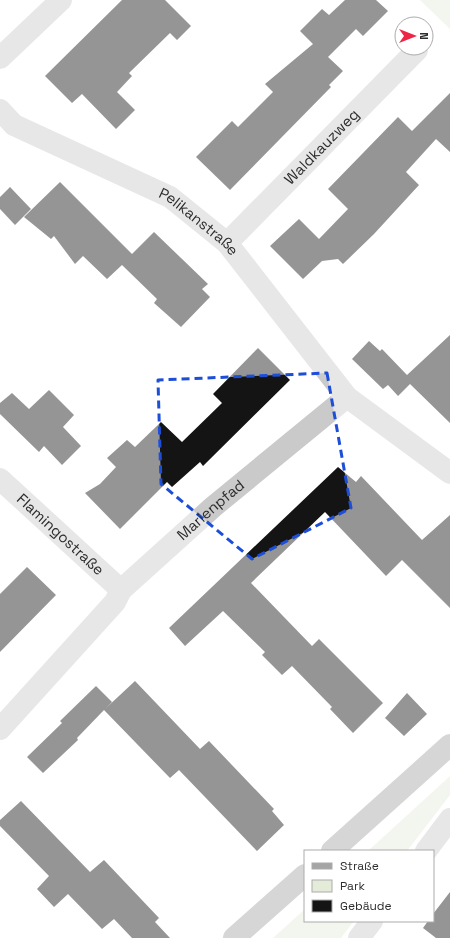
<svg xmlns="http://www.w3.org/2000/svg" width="450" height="938" viewBox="0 0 450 938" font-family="'Space Grotesk',sans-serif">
<rect width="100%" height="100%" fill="#fff"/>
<path fill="#e5ebd9" d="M 420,0 L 450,0 L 450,29 Z
M 450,776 L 450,795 L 407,851 L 368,851 Z
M 305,909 L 305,921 L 354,921 L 341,938 L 273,938 Z"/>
<path fill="#141414" d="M 122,0 L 165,0 L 191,26 L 177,40 L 170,33 L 129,73 L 132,76 L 117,92 L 135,110 L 116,129 L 82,94 L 72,103 L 45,76 Z
M 345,0 L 376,0 L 388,11 L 363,36 L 356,29 L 328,57 L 343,71 L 329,85 L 331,87 L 230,190 L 196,157 L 232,121 L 238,127 L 273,92 L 265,84 L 313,44 L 300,31 L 322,9 L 329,15 Z
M 450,93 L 450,152 L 436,139 L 406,172 L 419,185 L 374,234 L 343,264 L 338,259 L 322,261 L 303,279 L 270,246 L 299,219 L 319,239 L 348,209 L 328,189 L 398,117 L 412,131 Z
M 60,182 L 132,254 L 154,232 L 208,284 L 202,289 L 210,297 L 181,327 L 154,303 L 157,299 L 122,265 L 107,279 L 83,256 L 75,264 L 54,236 L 51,239 L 24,217 Z
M 10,187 L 31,209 L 15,225 L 0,209 L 0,197 Z
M 450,335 L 450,423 L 410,384 L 398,396 L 388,385 L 383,389 L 352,359 L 369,341 L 380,351 L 382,349 L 407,375 Z
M 258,348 L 290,380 L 203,466 L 200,462 L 172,487 L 167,482 L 120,529 L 85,493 L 100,484 L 116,467 L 107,458 L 127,440 L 135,447 L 161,422 L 182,442 L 222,403 L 213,394 Z
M 49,390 L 74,415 L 63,427 L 81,446 L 62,465 L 44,446 L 39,452 L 0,414 L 0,403 L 12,393 L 29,409 Z
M 338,467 L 356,482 L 361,476 L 422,540 L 450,515 L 450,608 L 402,560 L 386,576 L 325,512 L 251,583 L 312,646 L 319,639 L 383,703 L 353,733 L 330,709 L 332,707 L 292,666 L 282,675 L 262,655 L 265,652 L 223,611 L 185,646 L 169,628 Z
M 27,567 L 56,595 L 0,652 L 0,594 Z
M 135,681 L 200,749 L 209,741 L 274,809 L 272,811 L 284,825 L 257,851 L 179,770 L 170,778 L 104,710 L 77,738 L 78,740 L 43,773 L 27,757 L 62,723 L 60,721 L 96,686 L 112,702 L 105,709 Z
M 407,693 L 427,714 L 404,736 L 385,718 Z
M 21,801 L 90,872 L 104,860 L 159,918 L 155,922 L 170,938 L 132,938 L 114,919 L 102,929 L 68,894 L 54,907 L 37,889 L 49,876 L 0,826 L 0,820 Z
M 450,892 L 450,938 L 436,938 L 423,928 L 428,921 L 433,921 L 433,914 Z"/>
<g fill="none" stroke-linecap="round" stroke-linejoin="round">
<g stroke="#cacaca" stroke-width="22">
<path d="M 0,58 L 61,0"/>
<path id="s1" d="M 0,110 L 14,125 L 170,197 L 227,243 L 347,397"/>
<path id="s2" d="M 227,243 L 417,50"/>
<path id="s3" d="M 0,479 L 121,590"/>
<path id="s4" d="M 0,729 L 115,602 L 121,590 L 213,507 L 347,397 L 450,473"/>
<path d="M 426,851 L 450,819"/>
<path d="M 359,938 L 372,921"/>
</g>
<path stroke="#a5a5a5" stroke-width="22" d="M 332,851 L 450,745
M 234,938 L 305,875"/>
</g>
<path d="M0 0H450V938H0ZM 327,373 L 351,508 L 252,559 L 161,484 L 158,380 Z" fill="#fff" fill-opacity=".55" fill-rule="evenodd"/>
<path fill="none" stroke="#1d4ed8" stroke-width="3" stroke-dasharray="8 5" stroke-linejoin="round" d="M 327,373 L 351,508 L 252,559 L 161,484 L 158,380 Z"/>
<g text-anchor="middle" stroke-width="4" stroke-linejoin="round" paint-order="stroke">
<g font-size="15" fill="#2d2d2d" stroke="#fff">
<text dy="5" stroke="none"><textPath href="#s2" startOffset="135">Waldkauzweg</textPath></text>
<text dy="5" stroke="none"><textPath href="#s1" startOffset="230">Pelikanstraße</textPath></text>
<text dy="5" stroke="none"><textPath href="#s4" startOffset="305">Marienpfad</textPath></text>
<text dy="5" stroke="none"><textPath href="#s3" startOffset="82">Flamingostraße</textPath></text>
</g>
</g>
<rect x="304" y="850" width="130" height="72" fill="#ffffff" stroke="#ababab"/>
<rect x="312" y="863" width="20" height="6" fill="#a5a5a5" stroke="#ababab"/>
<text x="340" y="870" font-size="12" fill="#2d2d2d">Straße</text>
<rect x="312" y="880" width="20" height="12" fill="#e5ebd9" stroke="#ababab"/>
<text x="340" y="890" font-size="12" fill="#2d2d2d">Park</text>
<rect x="312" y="900" width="20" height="12" fill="#141414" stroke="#ababab"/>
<text x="340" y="910" font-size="12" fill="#2d2d2d">Gebäude</text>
<g transform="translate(414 36) rotate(90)"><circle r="19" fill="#ffffff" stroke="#ababab"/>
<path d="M0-3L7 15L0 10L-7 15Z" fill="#ee2546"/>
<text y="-6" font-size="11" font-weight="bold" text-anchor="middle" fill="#2d2d2d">N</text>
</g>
</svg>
